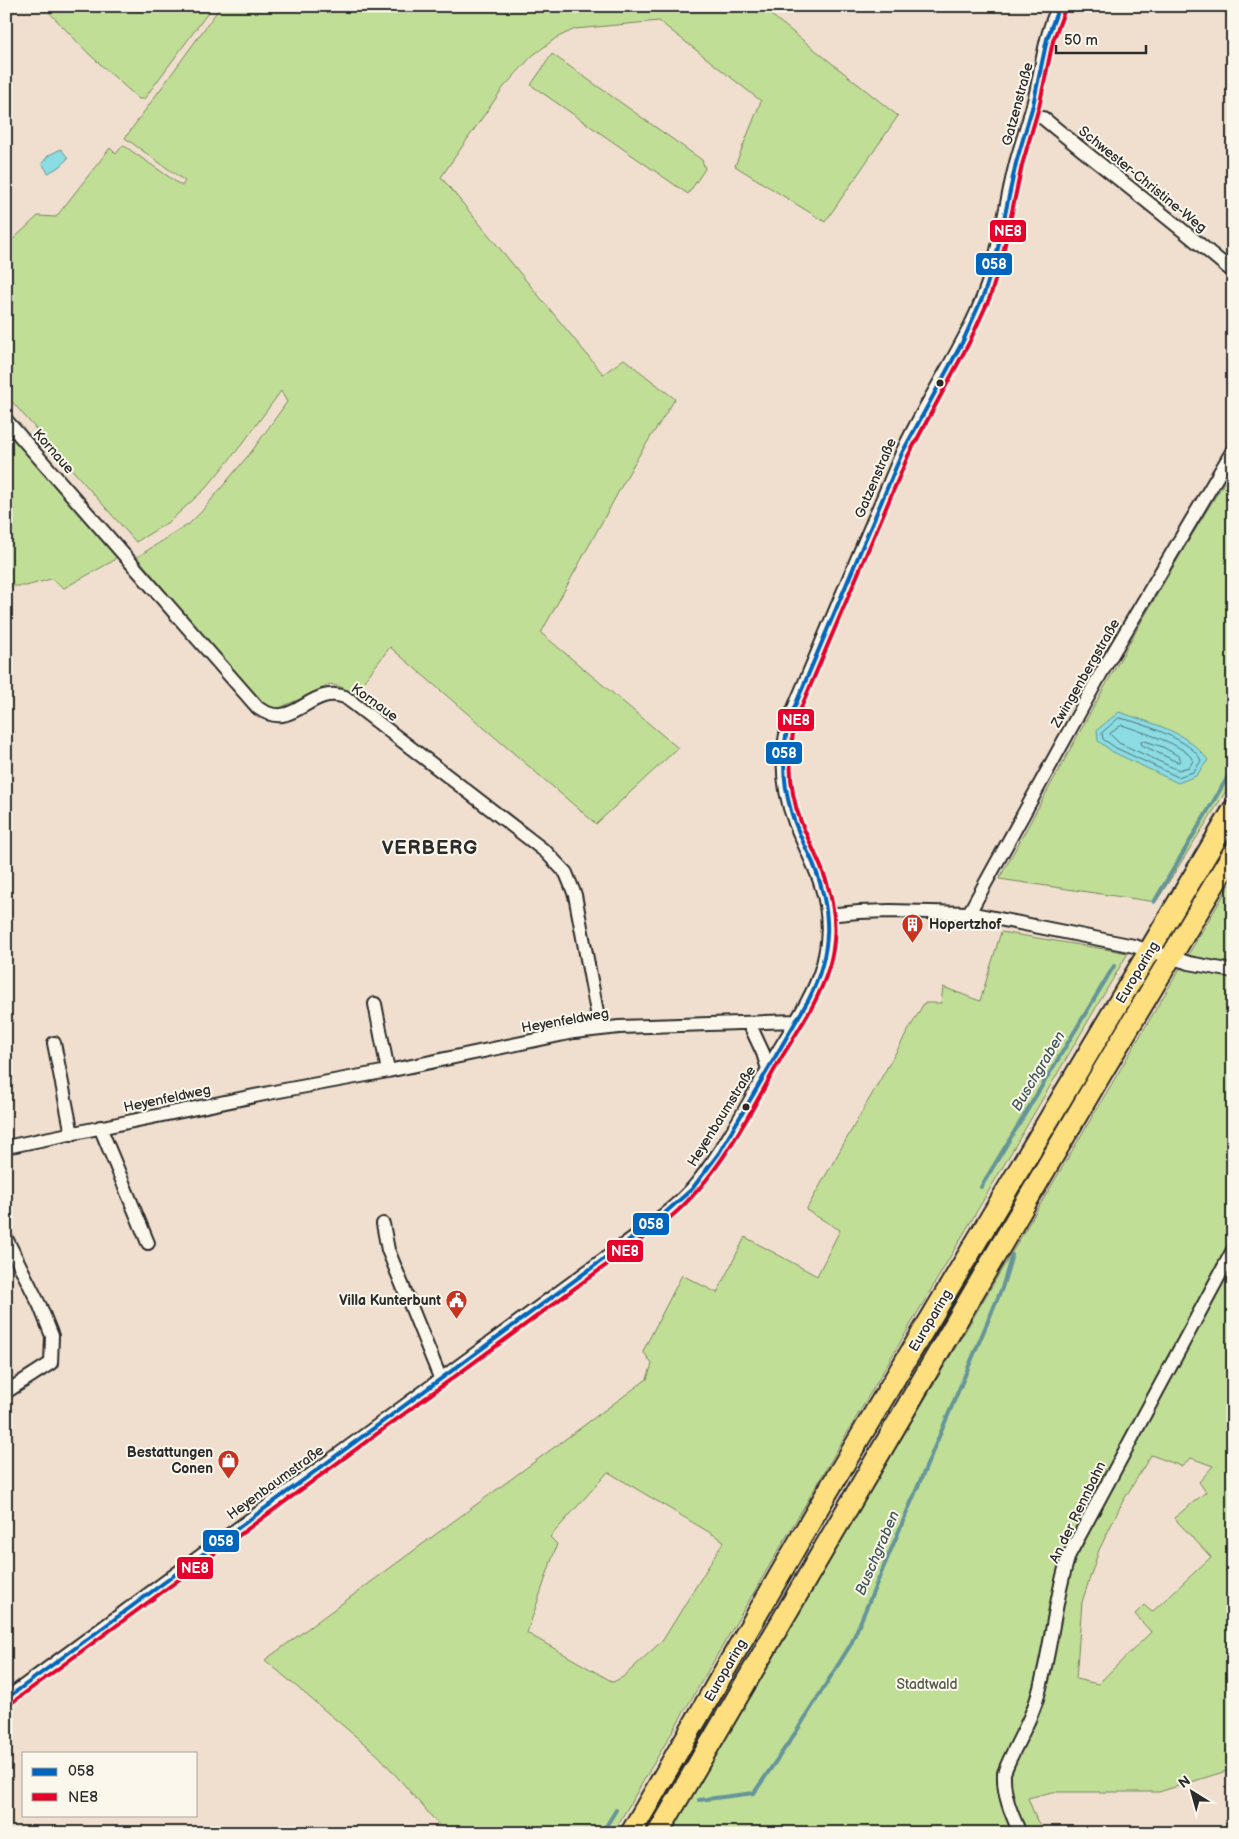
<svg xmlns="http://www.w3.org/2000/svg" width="1239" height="1839" viewBox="0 0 1239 1839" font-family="'Balsamiq Sans',sans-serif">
<rect width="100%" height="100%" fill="#f0dfce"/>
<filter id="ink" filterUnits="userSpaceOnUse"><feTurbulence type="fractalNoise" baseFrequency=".02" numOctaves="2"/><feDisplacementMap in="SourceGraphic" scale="10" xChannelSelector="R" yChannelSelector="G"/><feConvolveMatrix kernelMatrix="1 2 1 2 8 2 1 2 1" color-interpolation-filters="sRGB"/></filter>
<g filter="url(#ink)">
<path fill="#c1de96" stroke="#768460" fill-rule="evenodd" d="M 43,6 L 213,6 L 144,99 L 139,99 L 89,54 Z
M 221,6 L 760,6 L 898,116 L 825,222 L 735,166 L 761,101 L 659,21 L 575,29 L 556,38 L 532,56 L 503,88 L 441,177 L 603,374 L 624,359 L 675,399 L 636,460 L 541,633 L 678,748 L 596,824 L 390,647 L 351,698 L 344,688 L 330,684 L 307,696 L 274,710 L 257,700 L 137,557 L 189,524 L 202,511 L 252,451 L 287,402 L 281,391 L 243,443 L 206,488 L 170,521 L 136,542 L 6,395 L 6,246 L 38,216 L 56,217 L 110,148 L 116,154 L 123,145 L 182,186 L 185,181 L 125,138 Z
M 552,54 L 702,160 L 705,169 L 688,194 L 531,85 Z
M 6,426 L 118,554 L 113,561 L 64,588 L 51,579 L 26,586 L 6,586 Z
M 1233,468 L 1233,780 L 1156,902 L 999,879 C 1075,741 1149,602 1233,468 Z
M 1233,879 L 1233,1769 L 1159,1792 L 1052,1792 L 1028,1798 L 1037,1821 L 1048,1833 L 668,1833 ZM 1151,1455 L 1181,1466 L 1191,1458 L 1213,1466 L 1199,1482 L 1206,1492 L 1174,1518 L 1211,1557 L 1152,1612 L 1144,1605 L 1135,1614 L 1151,1632 L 1098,1684 L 1076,1679 L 1082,1602 L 1099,1550 L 1123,1501 Z
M 1001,932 L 1128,953 L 613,1833 L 446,1833 L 379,1756 L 265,1660 L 647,1379 L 652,1364 L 643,1351 L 682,1275 L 717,1293 L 745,1237 L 817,1276 L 840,1230 L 806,1210 L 924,1003 L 941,1003 L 943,987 L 980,1001 ZM 608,1472 L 724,1541 L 663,1640 L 623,1677 L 613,1682 L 527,1633 L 557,1544 L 550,1537 Z"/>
<path fill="#8bdce3" stroke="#659599" d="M 61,149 L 68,158 L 61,166 L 48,173 L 42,163 L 49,155 Z
M 1119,712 C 1153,724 1185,730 1208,760 L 1196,776 L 1178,783 L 1113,752 L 1098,741 L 1097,730 Z"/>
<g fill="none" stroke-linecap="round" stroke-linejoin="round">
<path stroke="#517275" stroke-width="1" d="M 1119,718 C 1138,721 1196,742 1201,761 L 1193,772 L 1178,777 L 1116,748 L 1103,739 L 1102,733 Z
M 1122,725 C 1138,731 1188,745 1193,761 L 1189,767 L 1178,770 L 1119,743 L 1110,734 Z
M 1145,741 L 1163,747 L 1180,757 L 1180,761 L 1177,762 L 1142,745 L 1141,742 Z"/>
<path stroke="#659599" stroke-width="4" d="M 1154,902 L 1233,768
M 981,1187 L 1114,966
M 699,1800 L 754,1793 L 798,1729 L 851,1644 L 1002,1288 L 1012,1255
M 602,1833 L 616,1810"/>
<defs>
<path id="street" d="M 1030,115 L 1043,118 C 1106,170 1171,219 1233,272
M 6,420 L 258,708 C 294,733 309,684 345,697 L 528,838 L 546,852 L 566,873 L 575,895 L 600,1028
M 969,913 L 1100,675 L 1233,450
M 827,915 L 859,912 L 890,911 L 969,913 L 1134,946 L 1189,963 L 1233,971
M 375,1004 L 388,1071
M 749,1023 L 763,1053 L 768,1069
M 54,1043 L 72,1134
M 100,1127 L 148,1243
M 6,1147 L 279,1091 L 388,1071 L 574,1032 L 619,1027 L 796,1021
M 383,1224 L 388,1250 L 441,1380
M 6,1238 L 40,1306 L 52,1336 L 51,1363 L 6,1392
M 6,1699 L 652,1224 C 668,1212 684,1199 697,1183 C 728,1144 751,1098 776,1055 C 793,1026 814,996 823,964 C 828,945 829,924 826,905 C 821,876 806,850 795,823 C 782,789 780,755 789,720 L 902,453 C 930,391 974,336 992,270 C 1002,235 1007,198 1016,163 C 1022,141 1030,119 1035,97 C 1042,68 1045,33 1059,6
M 1020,1833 C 1011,1813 1003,1795 1004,1773 C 1014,1746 1031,1722 1038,1695 C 1052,1648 1054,1600 1069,1555 L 1233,1250"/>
<path id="primary" d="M 631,1833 L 828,1491 L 1233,810
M 658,1833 L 1101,1074 L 1233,853"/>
</defs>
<use href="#street" stroke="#2b2b2b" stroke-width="16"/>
<use href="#primary" stroke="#2b2b2b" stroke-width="24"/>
<use href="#street" stroke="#fbf7ec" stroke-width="12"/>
<use href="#primary" stroke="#fddf80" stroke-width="20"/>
<defs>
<path id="bus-1" d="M 6,1699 L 658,1219 L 692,1189 L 719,1153 L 809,999 C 832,952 833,912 813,863 C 805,846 796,829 791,811 C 782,780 782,750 789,720 L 902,453 L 963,341 L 984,294 L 996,257 L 1016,163 L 1033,105 L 1047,39 L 1059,6"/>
<path id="bus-2" d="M 10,1704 L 662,1224 C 717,1182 746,1119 780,1060 C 798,1030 819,1001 829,967 C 835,947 836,924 832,903 C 827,874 812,849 801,822 C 788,789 788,756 795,722 L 908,456 L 969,343 L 990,297 L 1002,258 L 1022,165 L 1039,107 L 1053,41 L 1065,9"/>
</defs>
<use href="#bus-1" stroke="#fbf7ec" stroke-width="8"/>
<use href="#bus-2" stroke="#fbf7ec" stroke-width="8"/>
<use href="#bus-1" stroke="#0065bd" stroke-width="4"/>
<use href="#bus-2" stroke="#e4002b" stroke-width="4"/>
</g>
</g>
<defs>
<symbol id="building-pin" viewBox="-11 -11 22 30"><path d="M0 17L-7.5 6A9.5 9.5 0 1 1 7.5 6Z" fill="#c8321e" stroke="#fbf7ec"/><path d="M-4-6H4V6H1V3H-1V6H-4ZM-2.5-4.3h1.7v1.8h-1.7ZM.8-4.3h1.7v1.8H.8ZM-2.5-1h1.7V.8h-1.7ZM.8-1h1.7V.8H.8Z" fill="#fff"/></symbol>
<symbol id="civic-pin" viewBox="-11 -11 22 30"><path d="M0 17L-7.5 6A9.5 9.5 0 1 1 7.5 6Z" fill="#c8321e" stroke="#fbf7ec"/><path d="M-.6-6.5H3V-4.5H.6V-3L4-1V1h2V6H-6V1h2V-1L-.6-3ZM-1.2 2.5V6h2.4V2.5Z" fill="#fff"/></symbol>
<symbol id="shop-pin" viewBox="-11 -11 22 30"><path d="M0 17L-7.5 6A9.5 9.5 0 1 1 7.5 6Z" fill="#c8321e" stroke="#fbf7ec"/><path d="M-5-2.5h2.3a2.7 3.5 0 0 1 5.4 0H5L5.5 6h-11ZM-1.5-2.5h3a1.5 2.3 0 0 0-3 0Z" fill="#fff"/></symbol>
</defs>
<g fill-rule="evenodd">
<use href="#building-pin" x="900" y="912" width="25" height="34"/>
<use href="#civic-pin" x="444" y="1288" width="25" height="34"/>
<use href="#shop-pin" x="216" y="1448" width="25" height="34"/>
</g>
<g fill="#2b2b2b" stroke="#fbf7ec" stroke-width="2">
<circle cx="940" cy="383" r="4.5"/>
<circle cx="746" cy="1107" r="4.5"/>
</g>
<g text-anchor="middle" stroke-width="4" stroke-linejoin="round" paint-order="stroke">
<g font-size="14" fill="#2b2b2b" stroke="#fbf7ec">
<text transform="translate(1017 104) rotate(-75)" y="5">Gatzenstraße</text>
<text transform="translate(1143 179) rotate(39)" y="5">Schwester-Christine-Weg</text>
<text transform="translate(54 451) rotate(49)" y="5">Kornaue</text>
<text transform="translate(875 478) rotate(-67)" y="5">Gatzenstraße</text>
<text transform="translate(1085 673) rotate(-60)" y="5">Zwingenbergstraße</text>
<text transform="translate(375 702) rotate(36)" y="5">Kornaue</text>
<text transform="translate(1137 972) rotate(-59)" y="5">Europaring</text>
<text transform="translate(565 1020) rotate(-10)" y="5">Heyenfeldweg</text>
<text transform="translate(167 1098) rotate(-12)" y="5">Heyenfeldweg</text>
<text transform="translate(721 1116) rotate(-58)" y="5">Heyenbaumstraße</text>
<text transform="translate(930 1320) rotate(-59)" y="5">Europaring</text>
<text transform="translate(275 1482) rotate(-36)" y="5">Heyenbaumstraße</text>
<text transform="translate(1077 1512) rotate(-64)" y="5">An der Rennbahn</text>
<text transform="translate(725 1670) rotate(-60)" y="5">Europaring</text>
</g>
<g font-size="14" font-weight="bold" fill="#2b2b2b" stroke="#fbf7ec" text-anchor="end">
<text x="929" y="929" text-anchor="start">Hopertzhof</text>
<text x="441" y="1305">Villa Kunterbunt</text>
<text x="213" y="1457">Bestattungen<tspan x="213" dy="16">Conen</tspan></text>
</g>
<g font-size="14" fill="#505846" stroke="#fbf7ec">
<text x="927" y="1689">Stadtwald</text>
</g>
<g font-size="15" font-style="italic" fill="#435759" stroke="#fbf7ec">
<text transform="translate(1038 1071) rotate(-59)" y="5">Buschgraben</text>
<text transform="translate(877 1553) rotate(-67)" y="5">Buschgraben</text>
</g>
<g font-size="19" font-weight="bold" letter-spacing="1" fill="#2b2b2b" stroke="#fbf7ec">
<text x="430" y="854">VERBERG</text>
</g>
</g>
<g stroke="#fbf7ec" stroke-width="2">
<rect x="989" y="219" width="38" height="24" rx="5" fill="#e4002b"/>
<rect x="975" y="252" width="38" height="24" rx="5" fill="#0065bd"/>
<rect x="777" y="708" width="38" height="24" rx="5" fill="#e4002b"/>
<rect x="765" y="741" width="38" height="24" rx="5" fill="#0065bd"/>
<rect x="632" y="1212" width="38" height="24" rx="5" fill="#0065bd"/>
<rect x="606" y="1239" width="38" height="24" rx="5" fill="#e4002b"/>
<rect x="202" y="1529" width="38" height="24" rx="5" fill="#0065bd"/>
<rect x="176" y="1556" width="38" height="24" rx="5" fill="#e4002b"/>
</g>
<g font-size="14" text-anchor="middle" font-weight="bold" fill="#fff">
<text x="1008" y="236">NE8</text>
<text x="994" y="269">058</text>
<text x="796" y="725">NE8</text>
<text x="784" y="758">058</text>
<text x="651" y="1229">058</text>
<text x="625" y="1256">NE8</text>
<text x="221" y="1546">058</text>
<text x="195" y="1573">NE8</text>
</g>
<rect width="1239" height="1839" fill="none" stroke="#fbf7ec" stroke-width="25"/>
<rect x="12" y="12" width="1214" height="1814" fill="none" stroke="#2b2b2b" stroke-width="2" filter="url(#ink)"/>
<rect x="22" y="1752" width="175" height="65" fill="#fbf7ec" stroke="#a8a59f"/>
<rect x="32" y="1768" width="25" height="8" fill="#0065bd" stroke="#a8a59f"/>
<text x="68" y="1776" font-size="15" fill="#2b2b2b">058</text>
<rect x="32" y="1793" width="25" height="8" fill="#e4002b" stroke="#a8a59f"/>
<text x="68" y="1802" font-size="15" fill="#2b2b2b">NE8</text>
<g transform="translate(1192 1792) rotate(323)" stroke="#fbf7ec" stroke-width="4" paint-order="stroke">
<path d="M0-4L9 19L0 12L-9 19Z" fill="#2b2b2b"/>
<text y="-8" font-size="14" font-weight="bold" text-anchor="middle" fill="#2b2b2b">N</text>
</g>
<path d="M1056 45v8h90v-8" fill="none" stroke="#2b2b2b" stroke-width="2.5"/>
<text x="1064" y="45" font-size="15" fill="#2b2b2b" stroke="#fbf7ec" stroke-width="4" paint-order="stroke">50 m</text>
</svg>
